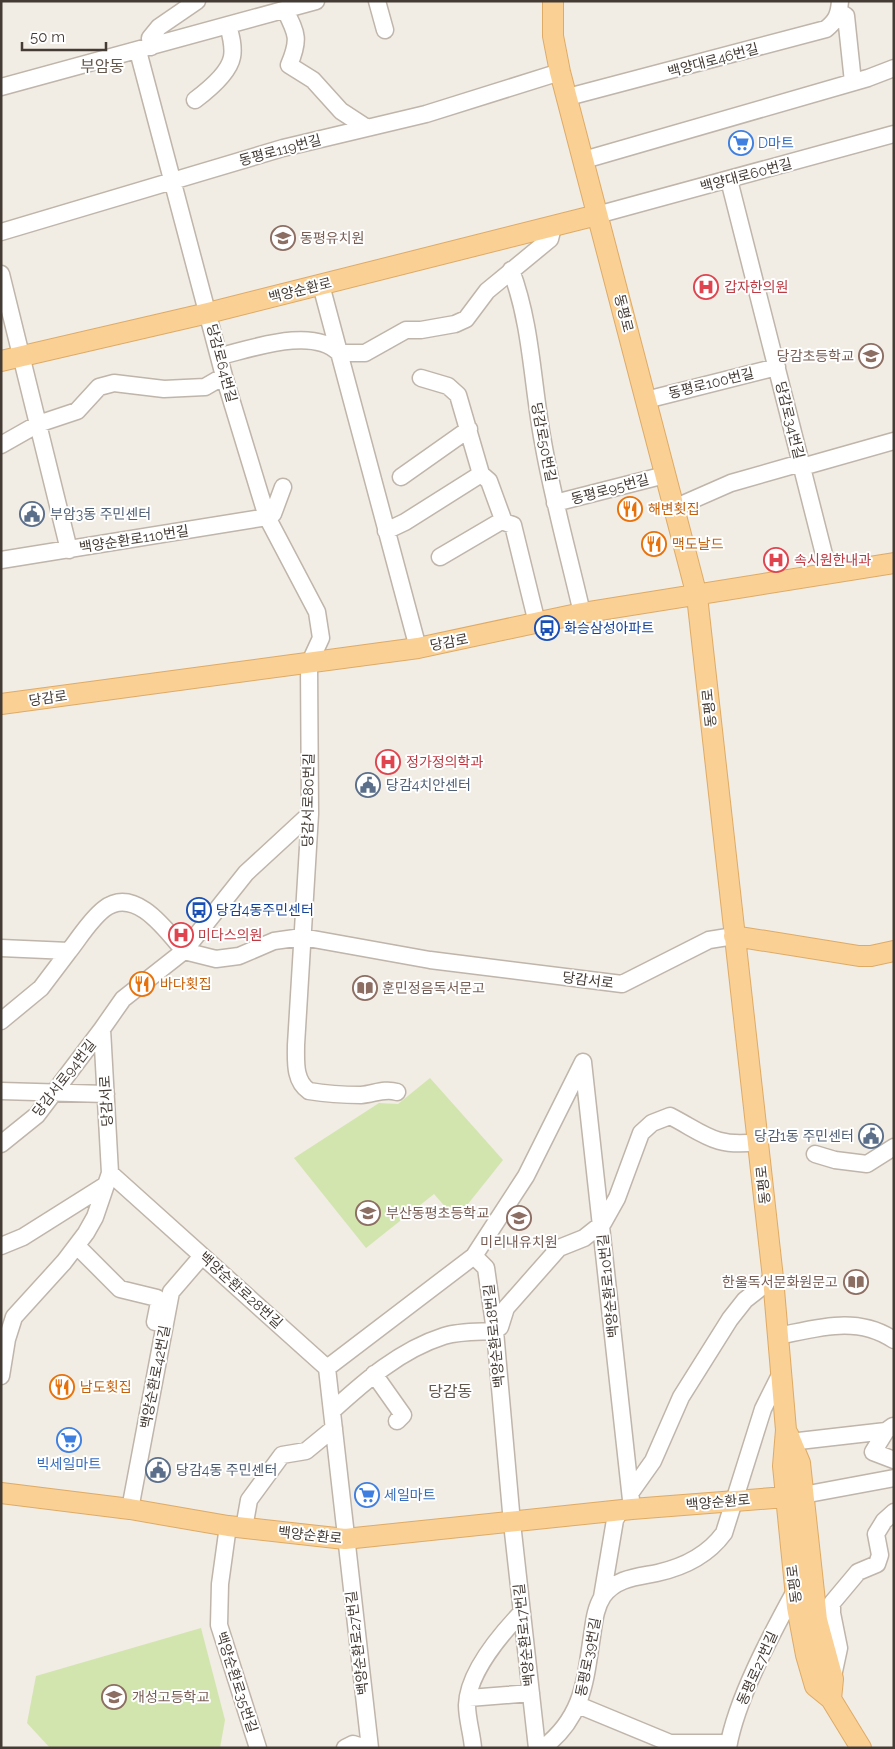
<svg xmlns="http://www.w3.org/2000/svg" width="895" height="1749" viewBox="0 0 895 1749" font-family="Raleway,'Noto Sans KR',sans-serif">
<rect width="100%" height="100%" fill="#f1ece4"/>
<path fill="#d3e5ae" d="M 430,1078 L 503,1160 L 456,1219 L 434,1194 L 366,1248 L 294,1158 L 379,1103 L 398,1104 Z
M 201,1628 L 225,1720 L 220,1748 L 50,1748 L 27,1723 L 36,1676 Z"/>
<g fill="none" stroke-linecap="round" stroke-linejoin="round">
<defs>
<path id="minor" d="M 377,1 L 385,30
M 285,10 C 297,34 300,39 289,65 L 313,80 L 341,111 L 367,128
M 840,12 L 846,16 L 853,82
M 151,47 L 150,38 L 159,27 L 197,1
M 138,51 L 224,376 L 259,491 L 267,517 L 317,612 L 321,638 L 309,664 L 310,814 L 296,1045 C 296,1061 294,1081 309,1091 C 327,1094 344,1095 361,1095 C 374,1094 384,1088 397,1092
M 1,87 L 316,1
M 568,97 L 826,29 C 836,21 839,15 840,1
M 195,100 C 207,91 229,73 232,57 C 234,47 231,36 228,25
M 584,160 L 868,78 L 894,68
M 729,180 L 829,574
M 597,215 L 894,134
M 1,232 L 283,148 L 426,114 L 560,72
M 511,270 C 532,326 532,384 543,442 C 553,500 569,556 582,613
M 1,274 L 69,550
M 321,285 L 418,648
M 220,356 C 251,349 313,326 339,353 L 365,353 L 406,330 L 421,330 L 455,324 L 466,319 L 487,291 L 550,239 L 553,227
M 646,400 L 777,367
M 1,445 L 38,424 L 77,411 L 99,387 L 114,383 L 164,389 L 205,387 L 224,376
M 802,467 L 894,441
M 481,474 L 489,481 L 504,522 L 513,525 L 537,623
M 401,477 L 469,429
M 555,503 L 665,475
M 674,508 L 731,483 L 801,463
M 386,531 L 405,522 L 481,474 L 458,395 L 448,386 L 421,378
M 440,557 L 503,520
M 1,560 L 267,517 L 273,514 L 283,487
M 1,948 L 69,951 C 80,937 90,920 104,909 C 135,885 167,931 184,951
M 184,951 L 216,959 L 239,956 L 274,941 L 302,937 L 430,960 L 622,984 L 709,940 L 734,936
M 1,1021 L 41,988 L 69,951
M 583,1062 L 632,1509
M 1,1091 L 106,1094
M 1,1144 L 37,1115 L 102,1029
M 815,1154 L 835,1160 L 867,1164 L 894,1147
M 110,1173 L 327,1368 L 370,1748
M 1,1246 L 23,1237 L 104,1186
M 77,1246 L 120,1289 L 157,1298 L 159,1302 L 155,1322
M 474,1256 L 486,1268 L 495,1331 L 512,1523 L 537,1748
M 778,1336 C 818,1328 857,1315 894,1340
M 327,1368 L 474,1256 L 526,1176 L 583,1062
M 374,1374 L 403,1415 L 397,1421
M 1,1376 L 7,1339 L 14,1317 L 64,1262 L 86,1233 L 95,1217 L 110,1173 L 102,1029 L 123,999 L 184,951 L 246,873 L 310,814
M 332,1411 C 365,1381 400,1350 444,1336 C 460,1331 478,1332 495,1331 L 500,1327 L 506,1308 L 559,1248 L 584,1238 L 603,1223 L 617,1198 L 641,1133 L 652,1123 L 670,1116 C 705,1134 715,1148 758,1142
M 893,1426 L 886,1431 L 873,1452 L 894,1460
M 790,1442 L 886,1431
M 631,1492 L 653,1461 L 681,1397 L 730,1319 L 745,1300 L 773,1278
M 803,1495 L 894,1478
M 130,1509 L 171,1292 L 202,1256
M 228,1526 L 220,1584 L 219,1625 L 258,1748
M 244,1528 L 249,1500 L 282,1455 L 306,1451 L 334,1428
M 602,1597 L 615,1520 L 620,1511
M 833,1676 L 839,1648 L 832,1613 L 832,1603 L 858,1572 L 877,1564 L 880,1555 L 876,1534 L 884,1521 L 894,1512
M 469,1698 L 531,1693
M 578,1705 L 670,1743 L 721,1743 L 724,1748
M 345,1748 L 353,1744 L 366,1748
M 473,1748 C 472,1734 467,1719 467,1705 C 468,1673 501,1634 522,1612
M 543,1748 C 583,1717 585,1682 592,1636 C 594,1623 595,1608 603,1596 C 616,1578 637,1577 657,1573 C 684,1567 708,1555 724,1533 L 763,1409 L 781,1373
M 728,1748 C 736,1700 771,1635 795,1591"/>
<path id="major" d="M 553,1 L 553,36 L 560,72 L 697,596 L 773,1278 L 786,1430 L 783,1466 L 797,1607 L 806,1655 L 815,1686 L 831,1699 L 861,1748
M 1,361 L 208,313 L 597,215
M 1,704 L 418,648 L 582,613 L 894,563
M 734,936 L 859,956 L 871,956 L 894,951
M 788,1434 L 800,1463 L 817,1620 L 833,1679 L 831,1699
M 1,1493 L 130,1509 L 228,1526 L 345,1539 L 632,1509 L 786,1497"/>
</defs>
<use href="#minor" stroke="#bfb5aa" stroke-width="19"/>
<use href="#major" stroke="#deab65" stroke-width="22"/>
<use href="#minor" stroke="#fff" stroke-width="16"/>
<use href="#major" stroke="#fad095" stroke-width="20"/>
</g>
<defs>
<symbol id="supermarket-ring" viewBox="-11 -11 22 22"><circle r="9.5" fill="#fff" stroke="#3f7fe0" stroke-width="1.5"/><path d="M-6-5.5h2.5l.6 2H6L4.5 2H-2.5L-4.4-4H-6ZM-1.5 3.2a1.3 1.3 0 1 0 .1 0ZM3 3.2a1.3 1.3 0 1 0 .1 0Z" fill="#3f7fe0"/></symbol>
<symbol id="school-ring" viewBox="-11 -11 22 22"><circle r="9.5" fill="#fff" stroke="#8d6e63" stroke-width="1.5"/><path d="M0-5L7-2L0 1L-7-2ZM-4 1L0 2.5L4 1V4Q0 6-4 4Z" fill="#8d6e63"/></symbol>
<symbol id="hospital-ring" viewBox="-11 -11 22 22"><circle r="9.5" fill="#fff" stroke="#e0444e" stroke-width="1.5"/><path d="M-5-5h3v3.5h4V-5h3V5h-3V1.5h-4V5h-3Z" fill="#e0444e"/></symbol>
<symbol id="restaurant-ring" viewBox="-11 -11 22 22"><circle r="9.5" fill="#fff" stroke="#e8710a" stroke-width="1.5"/><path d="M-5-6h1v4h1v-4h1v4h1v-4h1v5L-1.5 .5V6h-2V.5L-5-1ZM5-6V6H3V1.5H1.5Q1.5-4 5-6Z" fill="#e8710a"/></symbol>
<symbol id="civic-ring" viewBox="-11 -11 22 22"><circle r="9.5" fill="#fff" stroke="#5c6f8a" stroke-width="1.5"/><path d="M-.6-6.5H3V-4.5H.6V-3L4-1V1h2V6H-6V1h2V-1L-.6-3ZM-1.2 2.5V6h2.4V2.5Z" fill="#5c6f8a"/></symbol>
<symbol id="bus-ring" viewBox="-11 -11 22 22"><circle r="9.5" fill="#fff" stroke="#1a4fb4" stroke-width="1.5"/><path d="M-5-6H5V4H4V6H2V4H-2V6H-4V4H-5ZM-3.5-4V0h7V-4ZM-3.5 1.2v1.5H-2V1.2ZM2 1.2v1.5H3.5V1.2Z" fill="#1a4fb4"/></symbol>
<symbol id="library-ring" viewBox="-11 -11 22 22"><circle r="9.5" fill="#fff" stroke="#8d6e63" stroke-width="1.5"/><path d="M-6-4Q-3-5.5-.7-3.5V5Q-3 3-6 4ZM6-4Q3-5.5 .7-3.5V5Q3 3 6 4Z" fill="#8d6e63"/></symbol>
</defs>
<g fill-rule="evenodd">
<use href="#supermarket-ring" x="727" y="129" width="28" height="28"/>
<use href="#school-ring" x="269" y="224" width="28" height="28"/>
<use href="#hospital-ring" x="692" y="273" width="28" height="28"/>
<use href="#school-ring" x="857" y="342" width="28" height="28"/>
<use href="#restaurant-ring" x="616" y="495" width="28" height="28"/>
<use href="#civic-ring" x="18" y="500" width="28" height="28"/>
<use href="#restaurant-ring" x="640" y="530" width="28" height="28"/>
<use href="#hospital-ring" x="762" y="546" width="28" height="28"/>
<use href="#bus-ring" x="533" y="614" width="28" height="28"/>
<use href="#hospital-ring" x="374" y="748" width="28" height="28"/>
<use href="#civic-ring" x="354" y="771" width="28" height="28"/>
<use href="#bus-ring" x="185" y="896" width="28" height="28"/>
<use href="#hospital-ring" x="167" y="921" width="28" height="28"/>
<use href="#restaurant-ring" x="128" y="970" width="28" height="28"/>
<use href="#library-ring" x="351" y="974" width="28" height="28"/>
<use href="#civic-ring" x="857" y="1122" width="28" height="28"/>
<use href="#school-ring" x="354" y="1199" width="28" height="28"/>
<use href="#school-ring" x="505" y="1204" width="28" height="28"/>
<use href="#library-ring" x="842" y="1268" width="28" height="28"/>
<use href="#restaurant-ring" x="48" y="1373" width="28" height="28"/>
<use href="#supermarket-ring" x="55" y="1426" width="28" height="28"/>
<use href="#civic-ring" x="144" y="1456" width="28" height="28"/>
<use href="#supermarket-ring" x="353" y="1481" width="28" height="28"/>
<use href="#school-ring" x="100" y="1683" width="28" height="28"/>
</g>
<g text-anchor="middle" stroke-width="4" stroke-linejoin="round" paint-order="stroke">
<g font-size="14" fill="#433b34" stroke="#fff">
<text transform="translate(713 60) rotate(-15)" y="5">백양대로46번길</text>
<text transform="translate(280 150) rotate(-15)" y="5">동평로119번길</text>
<text transform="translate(746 175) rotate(-15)" y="5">백양대로60번길</text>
<text transform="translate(300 290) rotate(-14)" y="5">백양순환로</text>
<text transform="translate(624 313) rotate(76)" y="5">동평로</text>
<text transform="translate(222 363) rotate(75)" y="5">당감로64번길</text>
<text transform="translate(711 383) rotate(-14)" y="5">동평로100번길</text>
<text transform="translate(790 420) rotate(76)" y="5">당감로34번길</text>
<text transform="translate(544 442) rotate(79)" y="5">당감로50번길</text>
<text transform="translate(610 489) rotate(-15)" y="5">동평로95번길</text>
<text transform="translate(134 539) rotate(-9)" y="5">백양순환로110번길</text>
<text transform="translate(449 642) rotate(-11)" y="5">당감로</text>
<text transform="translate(48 698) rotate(-8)" y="5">당감로</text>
<text transform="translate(709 708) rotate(-96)" y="5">동평로</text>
<text transform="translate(308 800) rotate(-89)" y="5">당감서로80번길</text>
<text transform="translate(588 980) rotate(7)" y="5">당감서로</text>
<text transform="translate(64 1078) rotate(-52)" y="5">당감서로94번길</text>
<text transform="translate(106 1101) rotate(-93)" y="5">당감서로</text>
<text transform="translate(763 1185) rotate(-96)" y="5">동평로</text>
<text transform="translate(608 1286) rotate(-96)" y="5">백양순환로10번길</text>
<text transform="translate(241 1290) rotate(42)" y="5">백양순환로28번길</text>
<text transform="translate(494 1336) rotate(-96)" y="5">백양순환로18번길</text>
<text transform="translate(155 1377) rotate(-79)" y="5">백양순환로42번길</text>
<text transform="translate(718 1502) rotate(-5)" y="5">백양순환로</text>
<text transform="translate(310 1535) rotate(6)" y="5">백양순환로</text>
<text transform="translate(794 1584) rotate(-97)" y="5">동평로</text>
<text transform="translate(524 1635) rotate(-96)" y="5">백양순환로17번길</text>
<text transform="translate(357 1643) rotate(-97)" y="5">백양순환로27번길</text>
<text transform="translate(588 1657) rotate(-79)" y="5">동평로39번길</text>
<text transform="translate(757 1668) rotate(-66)" y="5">동평로27번길</text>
<text transform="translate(237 1682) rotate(72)" y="5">백양순환로35번길</text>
</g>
<g font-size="14" fill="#366cbe" stroke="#fff" text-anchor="start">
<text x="758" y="148">D마트</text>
<text x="69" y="1469" text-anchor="middle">빅세일마트</text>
<text x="384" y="1500">세일마트</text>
</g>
<g font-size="14" fill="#785e54" stroke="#fff" text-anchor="start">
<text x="300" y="243">동평유치원</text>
<text x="854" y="361" text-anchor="end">당감초등학교</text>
<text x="382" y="993">훈민정음독서문고</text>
<text x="386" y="1218">부산동평초등학교</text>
<text x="519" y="1247" text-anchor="middle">미리내유치원</text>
<text x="838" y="1287" text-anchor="end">한울독서문화원문고</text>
<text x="132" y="1702">개성고등학교</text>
</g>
<g font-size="14" fill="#be3a42" stroke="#fff" text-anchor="start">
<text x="724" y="292">갑자한의원</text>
<text x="794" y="565">속시원한내과</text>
<text x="406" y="767">정가정의학과</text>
<text x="198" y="940">미다스의원</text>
</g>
<g font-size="14" fill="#c56008" stroke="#fff" text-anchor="start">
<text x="648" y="514">해변횟집</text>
<text x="672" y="549">맥도날드</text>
<text x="160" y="989">바다횟집</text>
<text x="80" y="1392">남도횟집</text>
</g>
<g font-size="14" fill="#4e5e75" stroke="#fff" text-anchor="start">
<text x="50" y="519">부암3동 주민센터</text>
<text x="386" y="790">당감4치안센터</text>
<text x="854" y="1141" text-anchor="end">당감1동 주민센터</text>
<text x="176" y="1475">당감4동 주민센터</text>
</g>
<g font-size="14" fill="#164399" stroke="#fff" text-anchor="start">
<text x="564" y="633">화승삼성아파트</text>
<text x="216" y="915">당감4동주민센터</text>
</g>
<g font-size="16" fill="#65584c" stroke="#fff">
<text x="102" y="72">부암동</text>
<text x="450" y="1397">당감동</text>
</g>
</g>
<rect width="895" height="1749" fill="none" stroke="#433b34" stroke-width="5"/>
<path d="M22 42v8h84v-8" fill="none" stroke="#433b34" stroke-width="2.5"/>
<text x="30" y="42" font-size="15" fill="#433b34" stroke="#ffffff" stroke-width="4" paint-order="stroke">50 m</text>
</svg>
